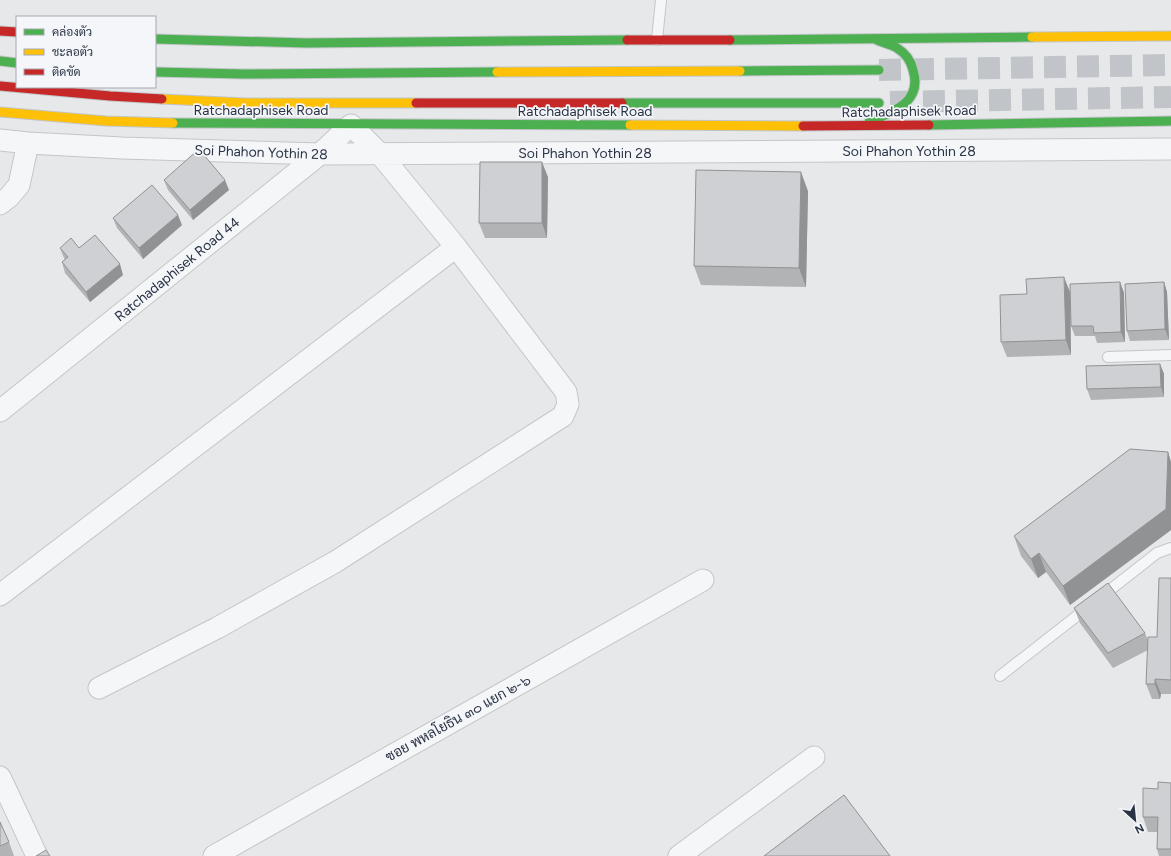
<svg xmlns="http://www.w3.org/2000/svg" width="1171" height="856" viewBox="0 0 1171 856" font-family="Figtree,Sarabun,sans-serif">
<rect width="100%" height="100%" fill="#e6e8ea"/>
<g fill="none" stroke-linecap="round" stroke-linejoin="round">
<path stroke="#c1c4c9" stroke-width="22" stroke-dasharray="22 11" stroke-linecap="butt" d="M 879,70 L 1171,65
M 890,102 L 1171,97"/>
<defs>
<path id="lane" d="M 657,40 L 661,0
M 1108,357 L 1171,355
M 1101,597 L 1157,553 L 1171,548
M 1000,676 L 1087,608"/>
<path id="street" d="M 0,140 L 28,143 L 122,148 L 320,154 L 1171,149
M 0,204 L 9,197 L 19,185 L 28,143
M 0,411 L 320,154 L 351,125 L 380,154 L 456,247 L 566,392 L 568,404 L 563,416 L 335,562 L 217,628 L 99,688
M 0,595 L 456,247
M 0,777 L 37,856
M 214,856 L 703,580
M 679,856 L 814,757"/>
<path id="fast" d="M 155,39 L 306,43 L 627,40
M 730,40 L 1032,37
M 0,61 L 17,63
M 740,71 L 879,70
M 155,72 L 243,74 L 497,72
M 622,103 L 879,103
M 869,122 C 893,112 923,102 913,70 C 911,61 905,53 897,48 C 891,44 883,43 877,40
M 173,123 L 630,125
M 929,125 L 1171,121"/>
<path id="slow" d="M 1032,37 L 1171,36
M 497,72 L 740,71
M 162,99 L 246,103 L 416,103
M 0,112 L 106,121 L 173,123
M 630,125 L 803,126"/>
<path id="jam" d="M 0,31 L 17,32
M 627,40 L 730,40
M 0,86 L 110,96 L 162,99
M 416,103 L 622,103
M 803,126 L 929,125"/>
</defs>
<use href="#lane" stroke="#c4c6c8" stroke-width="12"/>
<use href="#street" stroke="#c4c6c8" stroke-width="23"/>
<use href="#fast" stroke="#c2c5c8" stroke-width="11"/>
<use href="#slow" stroke="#c2c5c8" stroke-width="11"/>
<use href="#jam" stroke="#c2c5c8" stroke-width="11"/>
<use href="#lane" stroke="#f5f6f7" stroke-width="10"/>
<use href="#street" stroke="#f5f6f7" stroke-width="21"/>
<use href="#fast" stroke="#4caf50" stroke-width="9"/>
<use href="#slow" stroke="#ffc107" stroke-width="9"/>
<use href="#jam" stroke="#c62828" stroke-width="9"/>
</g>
<path fill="#b1b3b5" d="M 548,177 L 547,238 L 485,238 L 479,223 Z
M 164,180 L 229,190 L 193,220 L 168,190 Z
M 808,191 L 806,287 L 701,285 L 694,266 Z
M 113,218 L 182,225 L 143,259 L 117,228 Z
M 60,248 L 79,248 L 123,275 L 90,302 L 65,273 L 62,262 L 65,260 L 64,258 Z
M 1120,282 L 1124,293 L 1125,342 L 1097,343 L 1095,336 L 1075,336 L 1071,326 Z
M 1164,282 L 1167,292 L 1169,340 L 1130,341 L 1127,331 Z
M 1070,292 L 1071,355 L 1007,357 L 1001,342 Z
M 1160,364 L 1164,374 L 1164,397 L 1091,400 L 1087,389 Z
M 1168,452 L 1171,462 L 1171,530 L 1070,605 L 1046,572 L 1038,578 L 1021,556 L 1014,536 Z
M 1171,578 L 1171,694 L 1161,694 L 1160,699 L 1152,699 L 1146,684 L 1148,650 L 1113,668 L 1080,623 L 1074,608 L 1145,633 L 1148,640 L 1157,637 Z
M 1171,783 L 1171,856 L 1159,856 L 1157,849 L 1157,832 L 1148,832 L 1143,817 L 1158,789 Z
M 0,822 L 9,842 L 14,856 L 0,856 Z"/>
<path fill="#909294" d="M 542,162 L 548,177 L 547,238 L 542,223 Z
M 801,172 L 808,191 L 806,287 L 799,268 Z
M 225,180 L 229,190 L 193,220 L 190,210 Z
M 178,215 L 182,225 L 143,259 L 139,248 Z
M 120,264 L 123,275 L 90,302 L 86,292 Z
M 1064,277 L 1070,292 L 1071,355 L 1066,340 Z
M 1120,282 L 1124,293 L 1125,342 L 1121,332 Z
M 1164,282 L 1167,292 L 1169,340 L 1165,329 Z
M 1160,364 L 1164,374 L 1164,397 L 1161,387 Z
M 1168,452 L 1171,462 L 1171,530 L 1070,605 L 1063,586 Z
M 1039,553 L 1046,572 L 1038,578 L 1031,559 Z
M 1155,679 L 1161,694 L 1160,699 L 1155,684 Z"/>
<path fill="#ced0d3" stroke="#909294" d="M 199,149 L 225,180 L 190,210 L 164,180 Z
M 480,162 L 542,162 L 542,223 L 479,223 Z
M 696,170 L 801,172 L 799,268 L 694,266 Z
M 152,185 L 178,215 L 139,248 L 113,218 Z
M 95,235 L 120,264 L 86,292 L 62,262 L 68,257 L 60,248 L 71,238 L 79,248 Z
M 1064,277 L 1066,340 L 1001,342 L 1000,295 L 1027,294 L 1026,279 Z
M 1120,282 L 1121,332 L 1094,333 L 1093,326 L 1071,326 L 1070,284 Z
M 1164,282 L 1165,329 L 1127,331 L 1125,284 Z
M 1160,364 L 1161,387 L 1087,389 L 1086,366 Z
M 1130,449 L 1168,452 L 1166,509 L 1063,586 L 1039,553 L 1031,559 L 1014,536 Z
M 1159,578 L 1171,578 L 1171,680 L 1155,679 L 1155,684 L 1146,684 L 1148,637 L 1157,637 Z
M 1108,583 L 1145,633 L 1108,653 L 1074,608 Z
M 1158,782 L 1171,783 L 1171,849 L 1157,849 L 1158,817 L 1143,817 L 1143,788 L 1158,789 Z
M 844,795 L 890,856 L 764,856 Z
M 0,822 L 9,842 L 0,846 Z
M 46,850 L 50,856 L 36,856 Z"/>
<g text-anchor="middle" stroke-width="3.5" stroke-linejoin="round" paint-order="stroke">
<g font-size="14" fill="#2b3445" stroke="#f4f6f9">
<text x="261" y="115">Ratchadaphisek Road</text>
<text x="585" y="116">Ratchadaphisek Road</text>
<text transform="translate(909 111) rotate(-1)" y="5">Ratchadaphisek Road</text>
<text x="909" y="156">Soi Phahon Yothin 28</text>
<text transform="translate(261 152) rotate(2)" y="5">Soi Phahon Yothin 28</text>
<text x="585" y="158">Soi Phahon Yothin 28</text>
<text transform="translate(177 269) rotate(-39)" y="5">Ratchadaphisek Road 44</text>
<text transform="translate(458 718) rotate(-29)" y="5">ซอย พหลโยธิน ๓๐ แยก ๒-๖</text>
</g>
</g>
<rect x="16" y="16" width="140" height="72" fill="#f4f6f9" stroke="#a4a8b1"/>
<rect x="24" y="29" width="20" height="6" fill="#4caf50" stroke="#a4a8b1"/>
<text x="52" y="36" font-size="12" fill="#2b3445">คล่องตัว</text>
<rect x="24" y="49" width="20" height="6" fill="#ffc107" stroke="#a4a8b1"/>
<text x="52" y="56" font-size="12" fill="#2b3445">ชะลอตัว</text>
<rect x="24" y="69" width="20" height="6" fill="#c62828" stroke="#a4a8b1"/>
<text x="52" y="76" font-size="12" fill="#2b3445">ติดขัด</text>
<g transform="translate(1135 820) rotate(153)" stroke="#f4f6f9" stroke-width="3" paint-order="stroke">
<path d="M0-3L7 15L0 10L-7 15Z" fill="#2b3445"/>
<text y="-6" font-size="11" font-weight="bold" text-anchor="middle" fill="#2b3445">N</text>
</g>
</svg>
